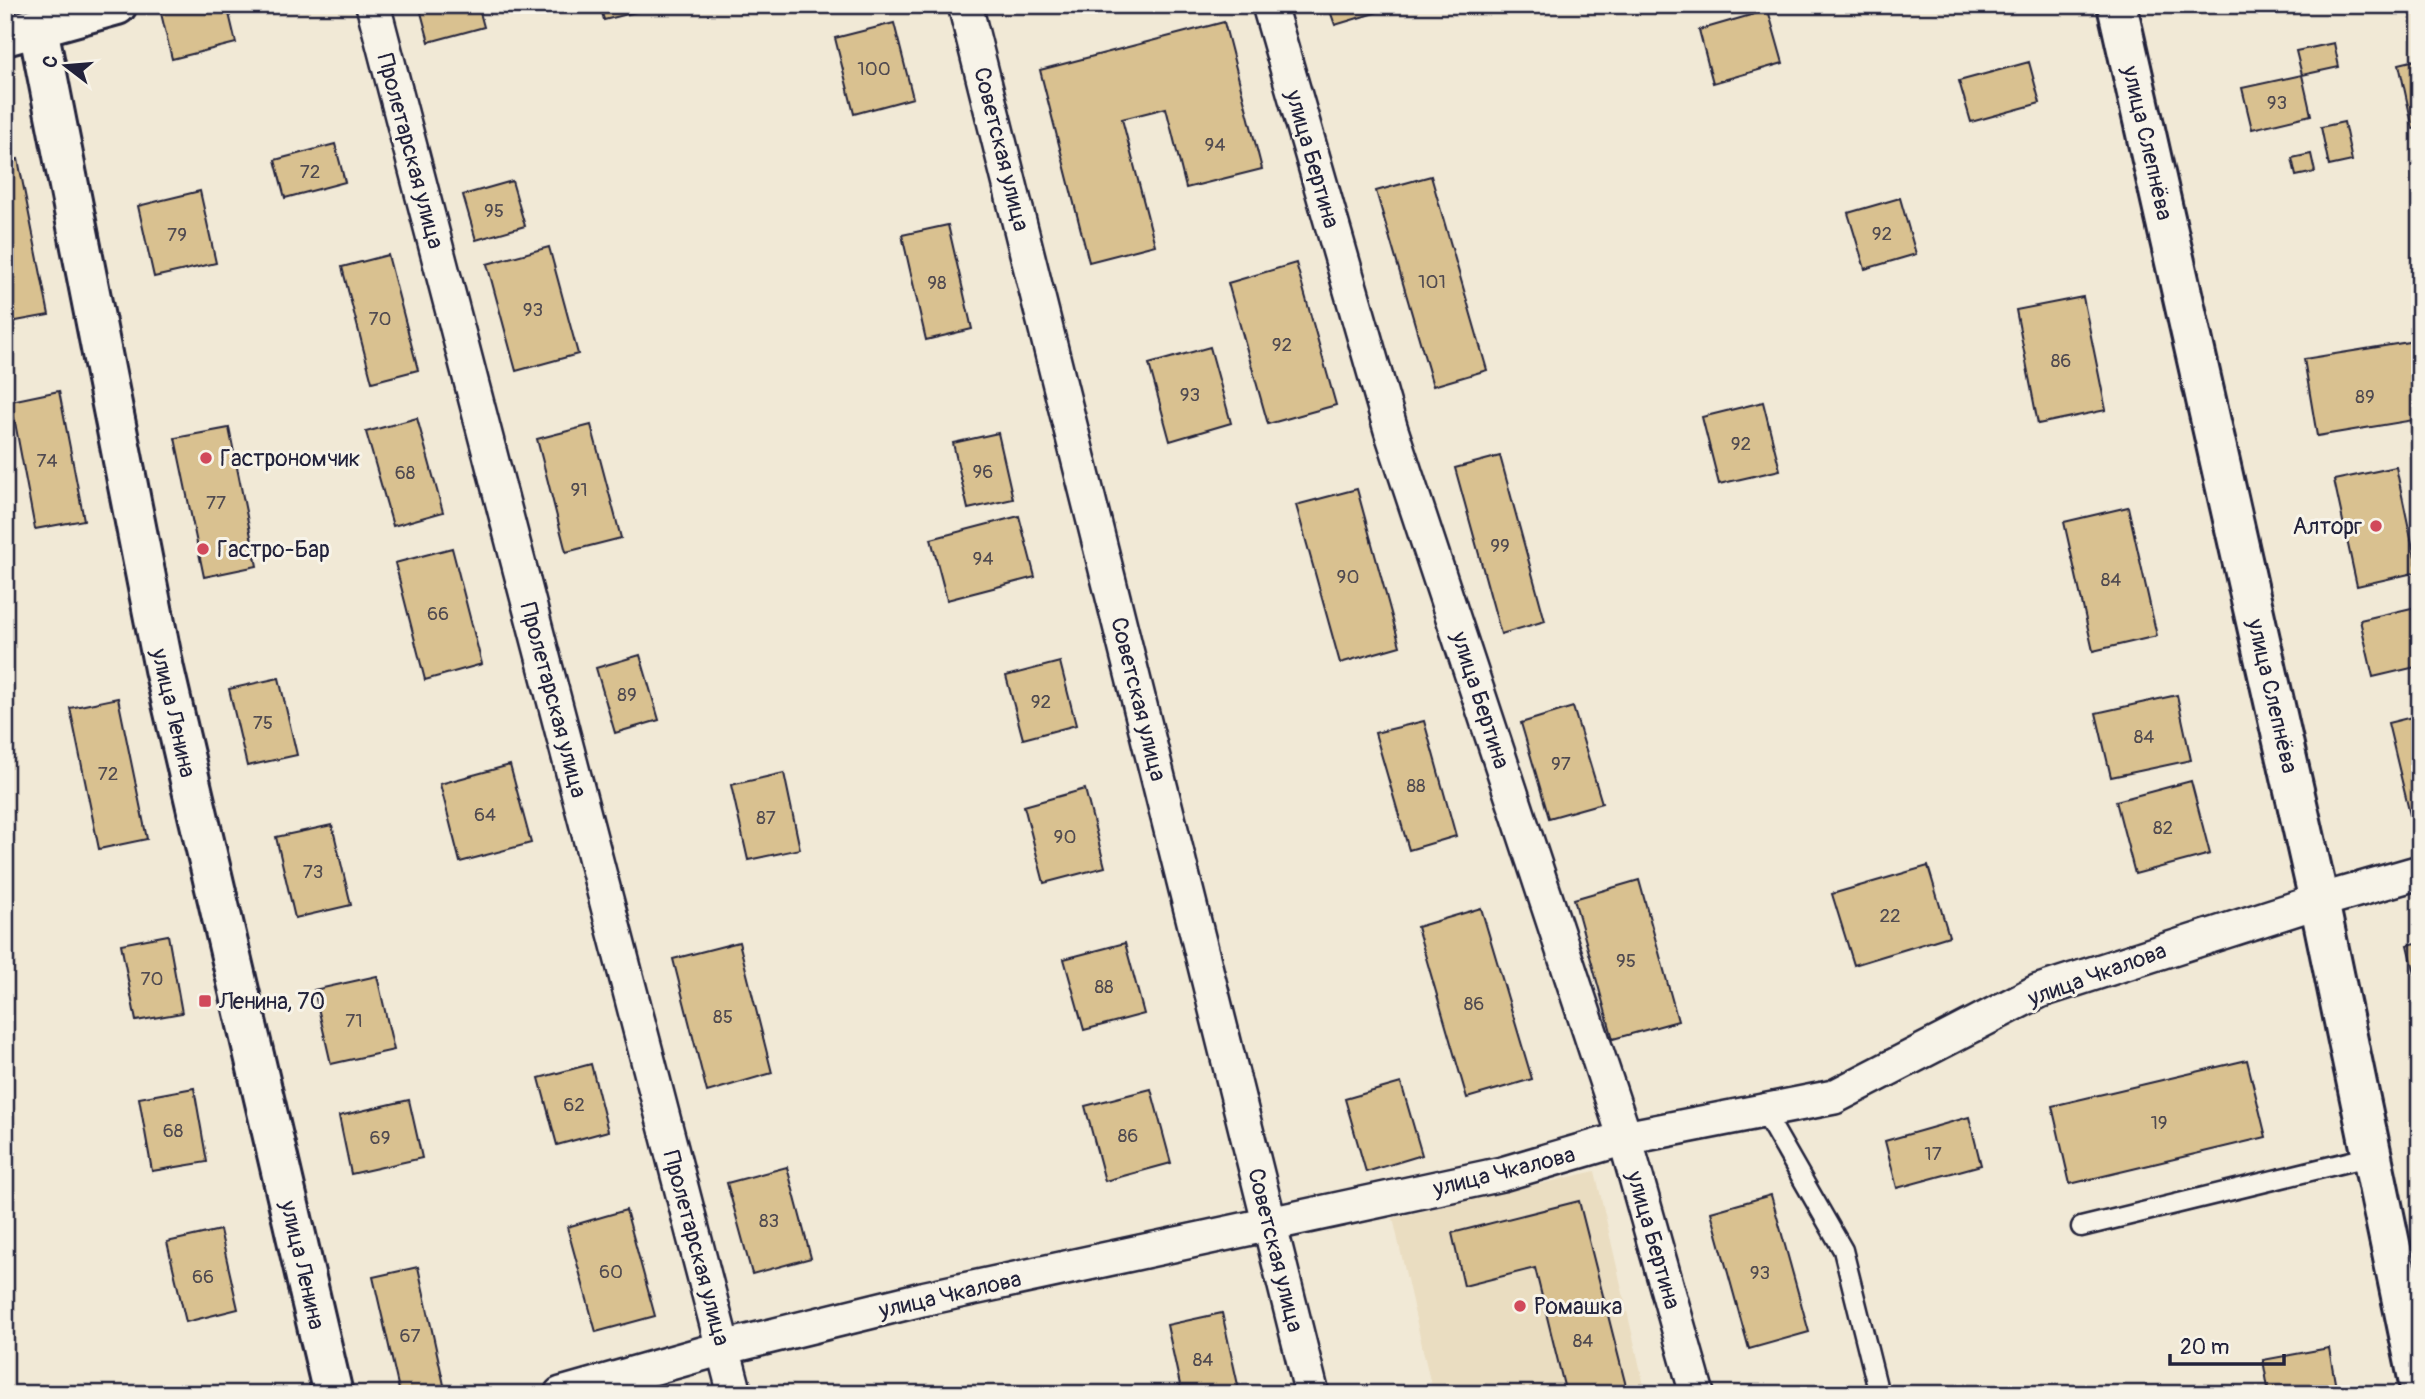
<svg xmlns="http://www.w3.org/2000/svg" width="2425" height="1399" viewBox="0 0 2425 1399" font-family="Pangolin,sans-serif">
<rect width="100%" height="100%" fill="#f1e9d6"/>
<filter id="ink" filterUnits="userSpaceOnUse"><feTurbulence type="fractalNoise" baseFrequency=".0143" numOctaves="2"/><feDisplacementMap in="SourceGraphic" scale="14" xChannelSelector="R" yChannelSelector="G"/><feConvolveMatrix kernelMatrix="1 2 1 2 8 2 1 2 1" color-interpolation-filters="sRGB"/></filter>
<g filter="url(#ink)">
<path fill="#eaddc1" d="M 1595,1171 L 1646,1394 L 1433,1394 L 1393,1218 Z"/>
<path fill="#d9c190" stroke="#22223b" stroke-width="2" d="M 159,5 L 227,5 L 236,43 L 172,59 Z
M 419,5 L 478,5 L 484,27 L 429,42 Z
M 600,5 L 664,5 L 604,20 Z
M 1328,5 L 1401,5 L 1335,25 Z
M 2181,5 L 2220,5 L 2183,13 Z
M 1768,10 L 1783,63 L 1713,83 L 1699,30 Z
M 1224,22 L 1262,169 L 1186,188 L 1166,108 L 1122,119 L 1155,245 L 1089,262 L 1040,70 Z
M 894,23 L 913,98 L 854,114 L 835,38 Z
M 2334,43 L 2339,67 L 2302,75 L 2296,51 Z
M 2420,59 L 2420,128 L 2413,129 L 2399,64 Z
M 2029,62 L 2040,103 L 1971,122 L 1959,81 Z
M 2302,75 L 2311,115 L 2252,129 L 2242,88 Z
M 2344,122 L 2352,161 L 2329,166 L 2321,127 Z
M 335,144 L 345,182 L 285,198 L 275,160 Z
M 2311,154 L 2315,172 L 2296,176 L 2292,158 Z
M 18,159 L 49,315 L 5,323 L 5,162 Z
M 1431,176 L 1487,370 L 1433,386 L 1376,191 Z
M 512,181 L 525,226 L 476,240 L 463,195 Z
M 200,191 L 216,263 L 154,277 L 138,206 Z
M 1900,198 L 1916,254 L 1865,269 L 1848,213 Z
M 948,225 L 972,329 L 926,340 L 902,235 Z
M 549,247 L 578,354 L 516,371 L 487,264 Z
M 388,255 L 418,370 L 372,382 L 342,267 Z
M 1296,263 L 1336,405 L 1268,424 L 1228,283 Z
M 2083,297 L 2106,410 L 2038,424 L 2016,310 Z
M 2415,341 L 2420,373 L 2420,419 L 2317,436 L 2304,359 Z
M 1210,347 L 1231,423 L 1170,441 L 1149,364 Z
M 59,391 L 84,520 L 35,529 L 11,401 Z
M 1763,402 L 1780,470 L 1719,484 L 1702,417 Z
M 417,418 L 443,512 L 393,526 L 366,432 Z
M 591,425 L 621,538 L 566,552 L 537,439 Z
M 229,428 L 257,566 L 204,577 L 175,438 Z
M 998,433 L 1013,499 L 968,509 L 953,443 Z
M 1500,456 L 1545,621 L 1501,634 L 1455,468 Z
M 2396,467 L 2418,572 L 2357,586 L 2334,480 Z
M 1357,489 L 1400,646 L 1340,663 L 1296,505 Z
M 2128,507 L 2157,636 L 2093,651 L 2064,522 Z
M 1019,516 L 1035,577 L 947,600 L 931,539 Z
M 452,548 L 482,664 L 425,680 L 395,563 Z
M 2420,606 L 2420,666 L 2373,677 L 2360,620 Z
M 640,655 L 659,720 L 615,733 L 596,668 Z
M 1060,662 L 1076,725 L 1023,739 L 1006,676 Z
M 279,678 L 297,755 L 247,766 L 229,689 Z
M 2177,695 L 2191,760 L 2111,777 L 2096,713 Z
M 118,698 L 147,839 L 99,849 L 70,708 Z
M 1573,707 L 1602,803 L 1549,818 L 1521,723 Z
M 2420,715 L 2420,817 L 2411,819 L 2388,723 Z
M 1424,721 L 1456,836 L 1409,850 L 1375,733 Z
M 510,765 L 531,843 L 460,862 L 440,784 Z
M 784,773 L 800,849 L 748,860 L 731,785 Z
M 2191,781 L 2210,854 L 2135,874 L 2116,801 Z
M 1085,789 L 1105,867 L 1044,883 L 1024,806 Z
M 332,825 L 351,905 L 295,918 L 276,837 Z
M 1928,866 L 1949,936 L 1854,965 L 1832,894 Z
M 1639,880 L 1678,1021 L 1613,1039 L 1574,899 Z
M 1481,908 L 1532,1079 L 1467,1098 L 1417,927 Z
M 168,935 L 182,1013 L 136,1021 L 121,944 Z
M 739,942 L 772,1073 L 707,1092 L 673,959 Z
M 2420,942 L 2420,995 L 2408,945 Z
M 1125,943 L 1144,1014 L 1084,1030 L 1064,959 Z
M 377,976 L 394,1050 L 331,1064 L 314,990 Z
M 2247,1060 L 2266,1137 L 2070,1184 L 2052,1106 Z
M 591,1064 L 608,1131 L 557,1145 L 539,1078 Z
M 1401,1083 L 1422,1155 L 1366,1172 L 1345,1099 Z
M 194,1088 L 207,1162 L 152,1171 L 139,1098 Z
M 1151,1089 L 1171,1163 L 1105,1181 L 1085,1106 Z
M 409,1100 L 422,1158 L 351,1174 L 339,1116 Z
M 1969,1117 L 1981,1165 L 1897,1188 L 1885,1141 Z
M 787,1167 L 811,1258 L 752,1274 L 727,1183 Z
M 1771,1195 L 1809,1332 L 1749,1349 L 1711,1212 Z
M 1579,1201 L 1628,1394 L 1566,1394 L 1535,1268 L 1464,1286 L 1452,1233 Z
M 626,1210 L 655,1316 L 596,1332 L 567,1227 Z
M 220,1230 L 238,1309 L 186,1322 L 167,1242 Z
M 418,1267 L 446,1394 L 400,1394 L 373,1277 Z
M 1222,1313 L 1240,1394 L 1182,1394 L 1167,1325 Z
M 2329,1348 L 2337,1394 L 2269,1394 L 2263,1360 Z"/>
<g fill="none" stroke-linecap="round" stroke-linejoin="round">
<defs>
<path id="lane" d="M 1764,1112 L 1843,1250 L 1879,1394
M 2081,1227 L 2372,1156"/>
<path id="street" d="M 373,5 L 735,1394
M 965,5 L 1312,1394
M 1269,5 L 1391,430 L 1625,1138 L 1697,1394
M 561,1394 L 723,1348 L 922,1299 L 1502,1174 L 1625,1138 L 1834,1097 L 2039,991 L 2319,901 L 2420,872"/>
<path id="secondary" d="M 2117,5 L 2319,901 L 2420,1388
M 38,28 L 164,669 L 333,1394
M 5,36 L 117,5"/>
</defs>
<use href="#lane" stroke="#22223b" stroke-width="23"/>
<use href="#street" stroke="#22223b" stroke-width="38"/>
<use href="#secondary" stroke="#22223b" stroke-width="44"/>
<use href="#lane" stroke="#f7f3e8" stroke-width="18"/>
<use href="#street" stroke="#f7f3e8" stroke-width="33"/>
<use href="#secondary" stroke="#f7f3e8" stroke-width="38"/>
</g>
</g>
<g fill="#d1495b" stroke="#f7f3e8" stroke-width="2.5">
<circle cx="206" cy="458" r="7"/>
<circle cx="2376" cy="526" r="7"/>
<circle cx="203" cy="549" r="7"/>
<rect x="198" y="994" width="14" height="14" rx="3.5"/>
<circle cx="1520" cy="1306" r="7"/>
</g>
<g text-anchor="middle" stroke-width="6" stroke-linejoin="round" paint-order="stroke">
<g font-size="19" fill="#504a50">
<text x="874" y="75">100</text>
<text x="2277" y="109">93</text>
<text x="1215" y="151">94</text>
<text x="310" y="178">72</text>
<text x="494" y="217">95</text>
<text x="1882" y="240">92</text>
<text x="177" y="241">79</text>
<text x="1432" y="288">101</text>
<text x="937" y="289">98</text>
<text x="533" y="316">93</text>
<text x="380" y="325">70</text>
<text x="1282" y="351">92</text>
<text x="2061" y="367">86</text>
<text x="1190" y="401">93</text>
<text x="2365" y="403">89</text>
<text x="1741" y="450">92</text>
<text x="47" y="467">74</text>
<text x="983" y="478">96</text>
<text x="405" y="479">68</text>
<text x="579" y="496">91</text>
<text x="216" y="509">77</text>
<text x="1500" y="552">99</text>
<text x="983" y="565">94</text>
<text x="1348" y="583">90</text>
<text x="2111" y="586">84</text>
<text x="438" y="620">66</text>
<text x="627" y="701">89</text>
<text x="1041" y="708">92</text>
<text x="263" y="729">75</text>
<text x="2144" y="743">84</text>
<text x="1561" y="770">97</text>
<text x="108" y="780">72</text>
<text x="1416" y="792">88</text>
<text x="485" y="821">64</text>
<text x="766" y="824">87</text>
<text x="2163" y="834">82</text>
<text x="1065" y="843">90</text>
<text x="313" y="878">73</text>
<text x="1890" y="922">22</text>
<text x="1626" y="967">95</text>
<text x="152" y="985">70</text>
<text x="1104" y="993">88</text>
<text x="1474" y="1010">86</text>
<text x="723" y="1023">85</text>
<text x="354" y="1027">71</text>
<text x="574" y="1111">62</text>
<text x="2159" y="1129">19</text>
<text x="173" y="1137">68</text>
<text x="1128" y="1142">86</text>
<text x="380" y="1144">69</text>
<text x="1933" y="1160">17</text>
<text x="769" y="1227">83</text>
<text x="611" y="1278">60</text>
<text x="1760" y="1279">93</text>
<text x="203" y="1283">66</text>
<text x="410" y="1342">67</text>
<text x="1583" y="1347">84</text>
<text x="1203" y="1366">84</text>
</g>
<g font-size="23" fill="#22223b" stroke="#f7f3e8">
<text transform="translate(2148 143) rotate(77)" y="8">улица Слепнёва</text>
<text transform="translate(1002 149) rotate(76)" y="8">Советская улица</text>
<text transform="translate(411 151) rotate(75)" y="8">Пролетарская улица</text>
<text transform="translate(1313 159) rotate(74)" y="8">улица Бертина</text>
<text transform="translate(2273 696) rotate(77)" y="8">улица Слепнёва</text>
<text transform="translate(1139 699) rotate(76)" y="8">Советская улица</text>
<text transform="translate(554 700) rotate(75)" y="8">Пролетарская улица</text>
<text transform="translate(1481 700) rotate(72)" y="8">улица Бертина</text>
<text transform="translate(174 713) rotate(77)" y="8">улица Ленина</text>
<text transform="translate(2097 974) rotate(-20)" y="8">улица Чкалова</text>
<text transform="translate(1504 1171) rotate(-14)" y="8">улица Чкалова</text>
<text transform="translate(1654 1240) rotate(74)" y="8">улица Бертина</text>
<text transform="translate(697 1248) rotate(75)" y="8">Пролетарская улица</text>
<text transform="translate(1276 1250) rotate(76)" y="8">Советская улица</text>
<text transform="translate(303 1265) rotate(77)" y="8">улица Ленина</text>
<text transform="translate(950 1294) rotate(-13)" y="8">улица Чкалова</text>
</g>
<g font-size="23" fill="#22223b" stroke="#f7f3e8" text-anchor="start">
<text x="220" y="466">Гастрономчик</text>
<text x="2362" y="534" text-anchor="end">Алторг</text>
<text x="217" y="557">Гастро-Бар</text>
<text x="219" y="1009">Ленина, 70</text>
<text x="1534" y="1314">Ромашка</text>
</g>
</g>
<rect width="2425" height="1399" fill="none" stroke="#f7f3e8" stroke-width="28"/>
<rect x="14" y="14" width="2397" height="1371" fill="none" stroke="#22223b" stroke-width="2.5" filter="url(#ink)"/>
<g transform="translate(66 66) rotate(286)" stroke="#f7f3e8" stroke-width="5" paint-order="stroke">
<path d="M0-5L12 26L0 18L-12 26Z" fill="#22223b"/>
<text y="-10" font-size="19" font-weight="bold" text-anchor="middle" fill="#22223b">С</text>
</g>
<path d="M2170 1354v10h114v-10" fill="none" stroke="#22223b" stroke-width="3.5"/>
<text x="2180" y="1354" font-size="21" fill="#22223b" stroke="#f7f3e8" stroke-width="5" paint-order="stroke">20 m</text>
</svg>
